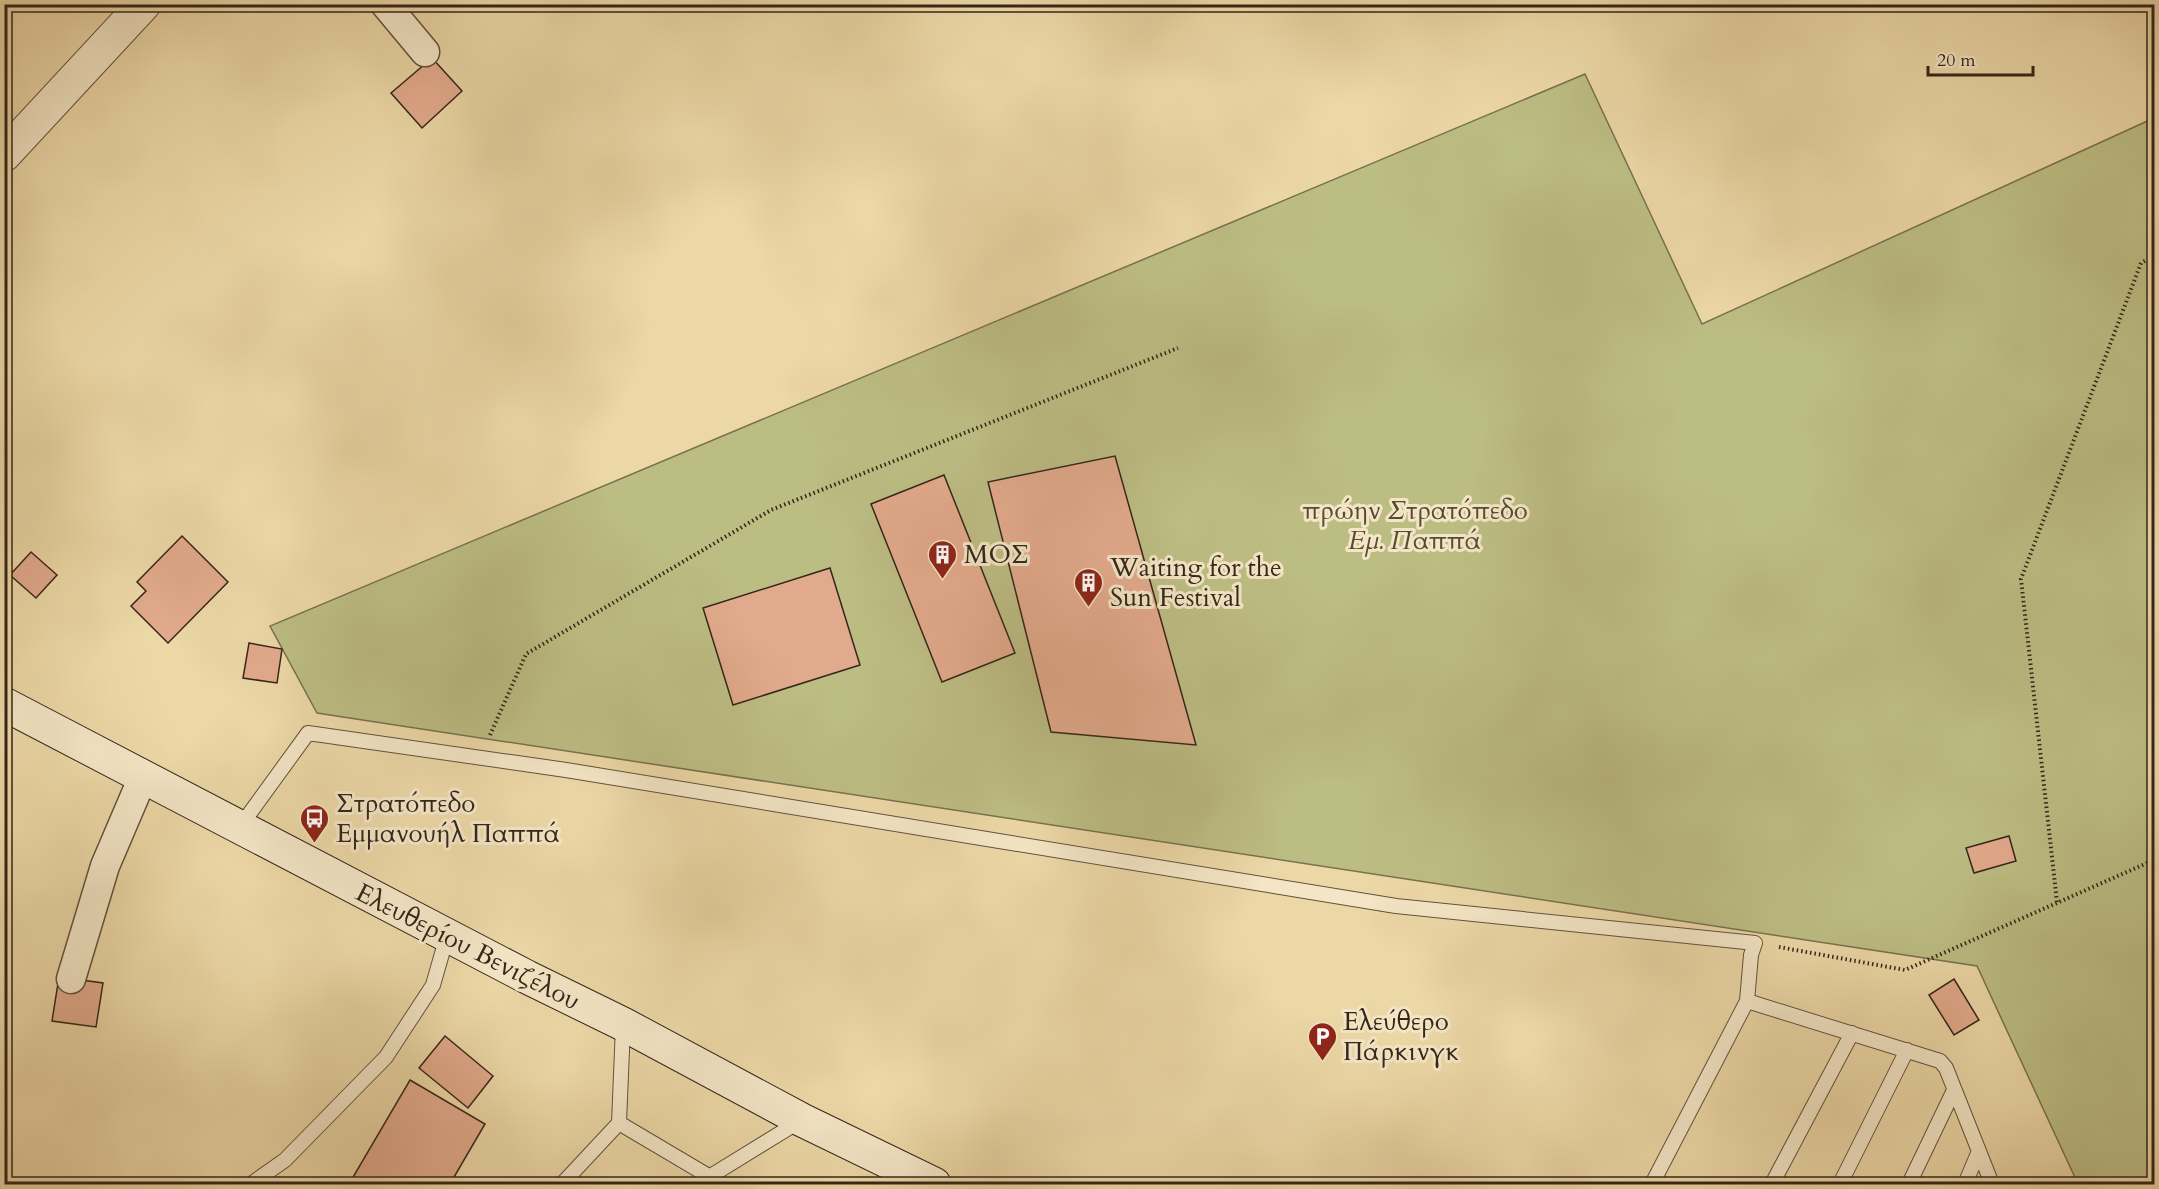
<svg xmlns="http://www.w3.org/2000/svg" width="2159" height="1189" viewBox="0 0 2159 1189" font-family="Cardo,serif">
<rect width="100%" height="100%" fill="#ecd7a6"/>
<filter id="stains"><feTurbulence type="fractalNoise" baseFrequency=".00333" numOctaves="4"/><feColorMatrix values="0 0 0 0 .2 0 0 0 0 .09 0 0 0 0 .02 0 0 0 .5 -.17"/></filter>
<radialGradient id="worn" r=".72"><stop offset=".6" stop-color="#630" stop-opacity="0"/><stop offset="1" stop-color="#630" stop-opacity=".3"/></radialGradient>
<path fill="#bcbd83" stroke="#78724e" stroke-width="1.5" d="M 1585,74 L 1702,324 L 2154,118 L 2154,1184 L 2078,1184 L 1977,966 L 317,713 L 270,626 Z"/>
<path fill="#e2aa8c" stroke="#34261a" stroke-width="1.5" d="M 432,58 L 462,91 L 422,128 L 391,93 Z
M 1115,456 L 1196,745 L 1051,732 L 988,482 Z
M 944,475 L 1015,653 L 942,682 L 871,504 Z
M 182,536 L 228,582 L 168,643 L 131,606 L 146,591 L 137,582 Z
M 31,552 L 57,575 L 36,598 L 10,575 Z
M 830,568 L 860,665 L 733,705 L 703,608 Z
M 249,643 L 282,649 L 277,683 L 243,678 Z
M 2009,836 L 2016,861 L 1974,873 L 1966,848 Z
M 59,977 L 103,983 L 96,1027 L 52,1021 Z
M 1954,979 L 1979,1020 L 1954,1035 L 1929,995 Z
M 445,1036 L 493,1076 L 468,1108 L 419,1068 Z
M 410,1080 L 485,1124 L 450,1184 L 349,1184 Z"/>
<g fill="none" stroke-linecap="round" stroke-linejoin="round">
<defs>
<path id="service" d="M 239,828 L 308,733 L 566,770 L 1396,906 L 1755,943 L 1751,955 L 1747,1001 L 1652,1184
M 1747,1001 L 1940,1061 L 1946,1068 L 1992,1184
M 619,1123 L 623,1026
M 709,1177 L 800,1121
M 251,1184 L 285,1160 L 386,1057 L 433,985 L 447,936
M 562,1184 L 619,1123 L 722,1184
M 1772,1184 L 1852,1033
M 1840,1184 L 1907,1050
M 1909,1184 L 1954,1090
M 1965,1184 L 1979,1151"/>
<path id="minor" d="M 385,4 L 425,52
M 71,979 L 105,866 L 143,777"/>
<path id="tertiary" d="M 4,155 L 144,4"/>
<path id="secondary" d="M 4,704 L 527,977 L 623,1024 L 802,1120 L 934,1184"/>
</defs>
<use href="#service" stroke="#62523d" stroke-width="16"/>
<use href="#minor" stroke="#62523d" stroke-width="31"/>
<use href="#tertiary" stroke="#62523d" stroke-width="35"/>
<use href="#secondary" stroke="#34261a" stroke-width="35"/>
<path stroke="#34261a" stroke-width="4" stroke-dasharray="1.5 3" stroke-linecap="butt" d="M 490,735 L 526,654 L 771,510 L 1178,348
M 2057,902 L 2021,579 L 2141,263 L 2154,256
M 1779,947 L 1905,970 L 2154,860"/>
<use href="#service" stroke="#f3e5c5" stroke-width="14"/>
<use href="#minor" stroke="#f3e5c5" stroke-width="28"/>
<use href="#tertiary" stroke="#f3e5c5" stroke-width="33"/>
<use href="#secondary" stroke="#f3e5c5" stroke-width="33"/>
</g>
<defs>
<symbol id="building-pin" viewBox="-11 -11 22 30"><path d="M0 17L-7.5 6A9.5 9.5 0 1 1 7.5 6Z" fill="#8f2418" stroke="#f3e5c5"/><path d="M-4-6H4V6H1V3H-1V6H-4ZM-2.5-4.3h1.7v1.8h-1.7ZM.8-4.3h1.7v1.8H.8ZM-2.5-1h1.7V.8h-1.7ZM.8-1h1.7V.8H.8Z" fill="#fff"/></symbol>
<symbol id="bus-pin" viewBox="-11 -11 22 30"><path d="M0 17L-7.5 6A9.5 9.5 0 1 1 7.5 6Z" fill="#8f2418" stroke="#f3e5c5"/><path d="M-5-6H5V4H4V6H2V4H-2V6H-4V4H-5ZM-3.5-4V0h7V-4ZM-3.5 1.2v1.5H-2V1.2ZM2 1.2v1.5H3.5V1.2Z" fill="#fff"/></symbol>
<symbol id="parking-pin" viewBox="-11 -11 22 30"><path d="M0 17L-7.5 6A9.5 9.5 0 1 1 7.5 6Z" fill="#8f2418" stroke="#f3e5c5"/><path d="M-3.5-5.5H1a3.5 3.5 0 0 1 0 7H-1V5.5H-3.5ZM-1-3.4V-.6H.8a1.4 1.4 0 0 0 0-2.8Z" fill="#fff"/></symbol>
</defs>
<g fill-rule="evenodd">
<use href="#building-pin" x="926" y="538" width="33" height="45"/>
<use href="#building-pin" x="1072" y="566" width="33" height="45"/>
<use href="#bus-pin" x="298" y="802" width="33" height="45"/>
<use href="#parking-pin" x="1306" y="1020" width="33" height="45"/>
</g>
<g text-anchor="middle" stroke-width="6" stroke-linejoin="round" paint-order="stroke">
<g font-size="26" font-style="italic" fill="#564c34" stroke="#f3e5c5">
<text x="1415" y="519">πρώην Στρατόπεδο<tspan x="1415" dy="30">Εμ. Παππά</tspan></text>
</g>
<g font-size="26" fill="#34261a" stroke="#f3e5c5" text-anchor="start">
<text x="964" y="563">ΜΟΣ</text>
<text x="1110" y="576">Waiting for the<tspan x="1110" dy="30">Sun Festival</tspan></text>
<text x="336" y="812">Στρατόπεδο<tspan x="336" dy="30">Εμμανουήλ Παππά</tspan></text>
<text x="1343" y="1030">Ελεύθερο<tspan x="1343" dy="30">Πάρκινγκ</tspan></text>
</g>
<g font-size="26" fill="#34261a" stroke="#f3e5c5">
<text transform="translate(468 946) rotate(27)" y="9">Ελευθερίου Βενιζέλου</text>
</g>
</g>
<rect width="2159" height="1189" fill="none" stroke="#ecd7a6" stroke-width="24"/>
<rect x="6" y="6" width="2147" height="1177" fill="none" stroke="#34261a" stroke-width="3"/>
<rect x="12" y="12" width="2135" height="1165" fill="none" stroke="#34261a" stroke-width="1.5"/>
<path d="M1928 66v9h105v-9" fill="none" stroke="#34261a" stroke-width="3"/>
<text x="1937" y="66" font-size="18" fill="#34261a" stroke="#f3e5c5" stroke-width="4.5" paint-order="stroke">20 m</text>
<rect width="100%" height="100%" filter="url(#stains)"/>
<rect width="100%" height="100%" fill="url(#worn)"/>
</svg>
